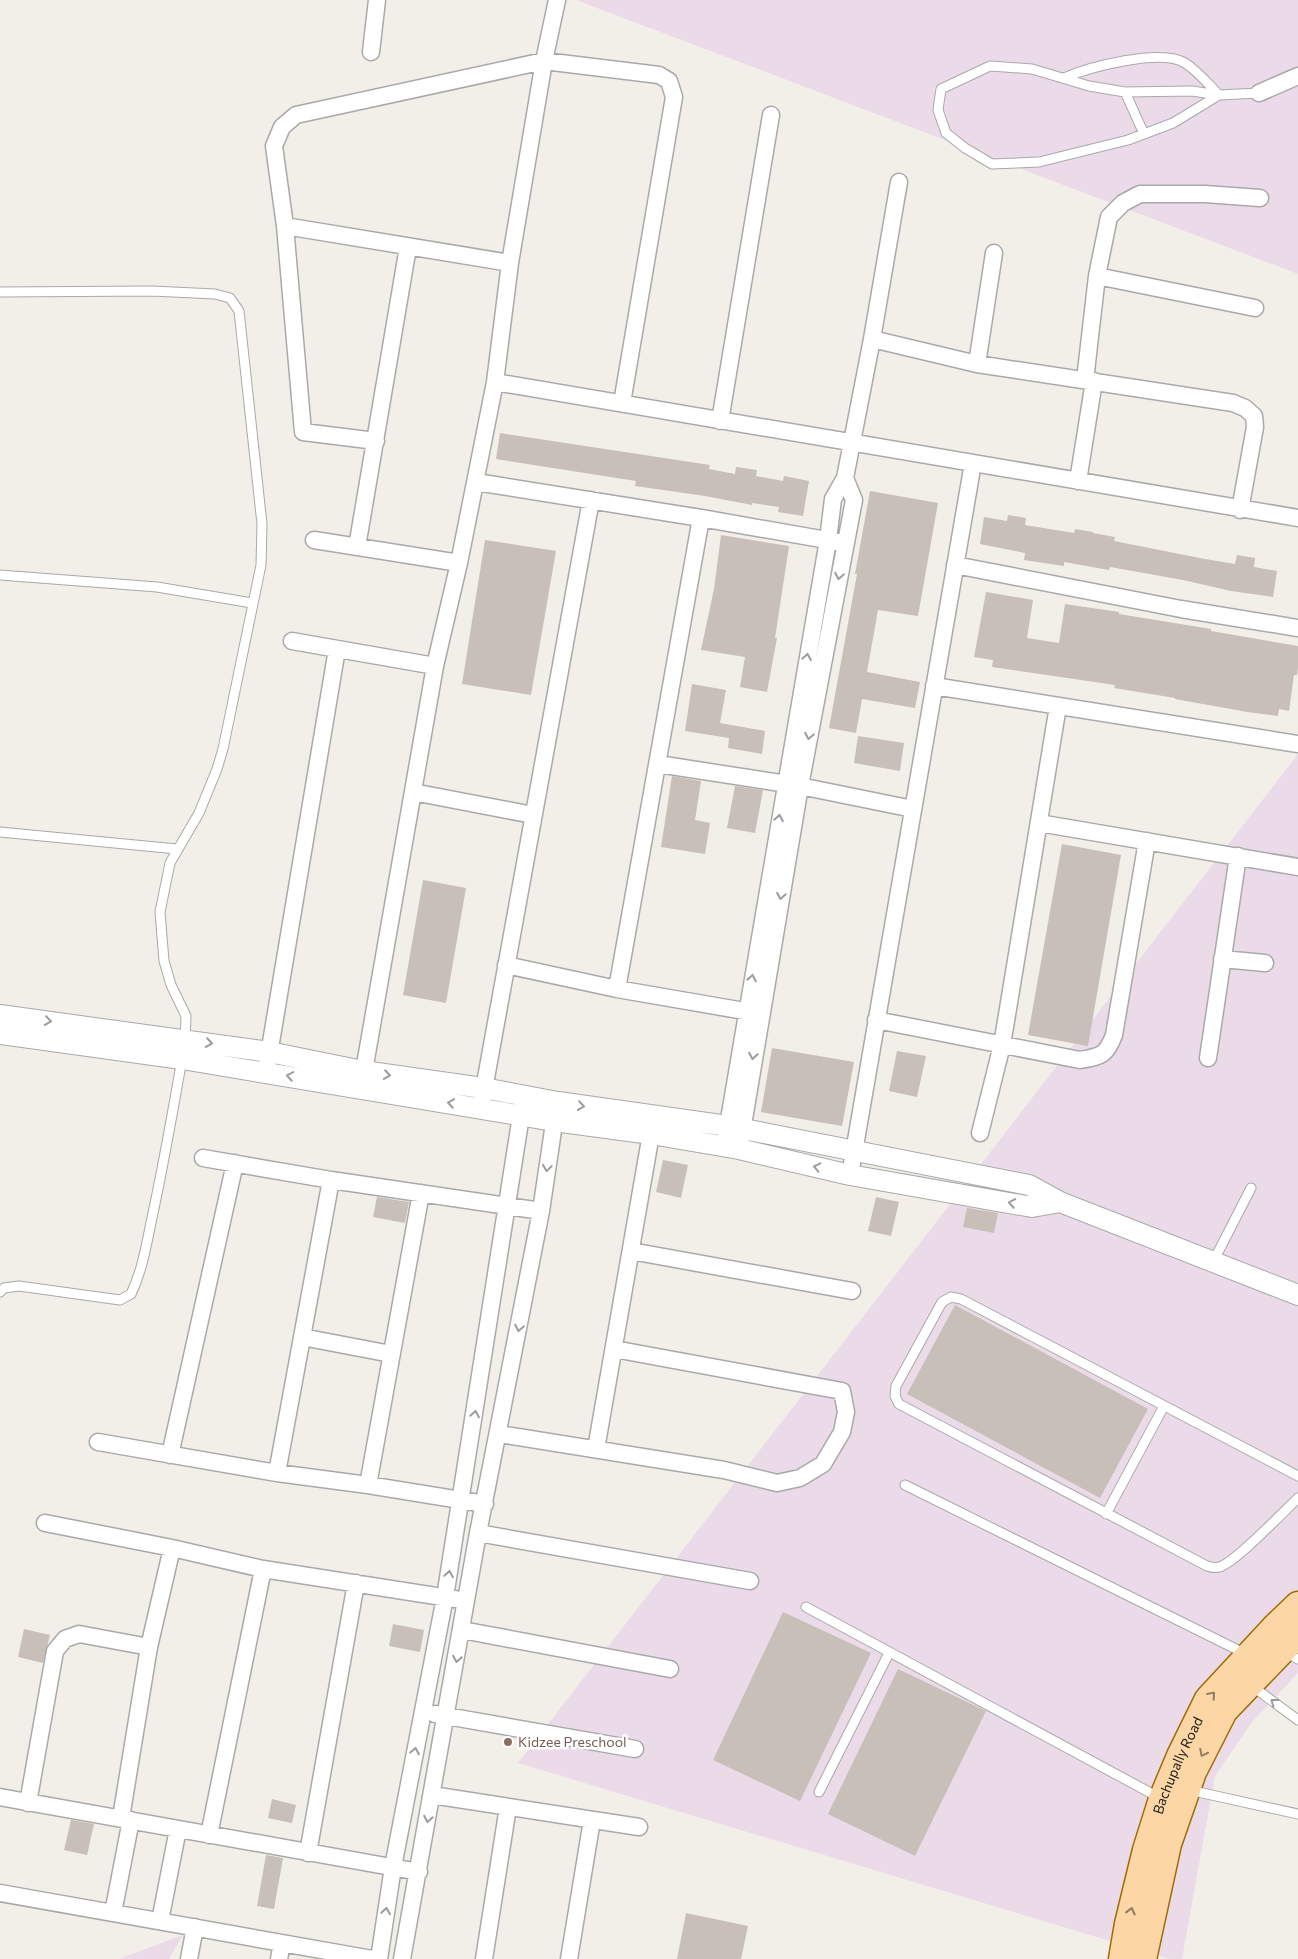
<svg xmlns="http://www.w3.org/2000/svg" width="1298" height="1959" viewBox="0 0 1298 1959" font-family="Commissioner,sans-serif">
<rect width="100%" height="100%" fill="#f2efe9"/>
<path fill="#ebdbe8" d="M 576,0 L 1298,0 L 1298,274 Z
M 1298,754 L 1298,1673 L 1252,1722 L 1215,1776 L 1182,1959 L 1170,1959 L 518,1763 Z
M 183,1935 L 169,1959 L 119,1959 Z"/>
<path fill="#c7bfb8" d="M 500,433 L 710,465 L 709,469 L 735,474 L 736,467 L 757,470 L 756,476 L 783,481 L 784,476 L 809,481 L 803,516 L 778,512 L 779,507 L 752,503 L 752,505 L 705,496 L 635,486 L 636,481 L 496,459 Z
M 870,491 L 938,503 L 918,616 L 878,610 L 867,672 L 920,682 L 915,708 L 862,699 L 856,733 L 829,728 L 857,574 L 855,574 Z
M 1008,515 L 1026,518 L 1025,525 L 1074,533 L 1075,529 L 1093,532 L 1093,533 L 1115,537 L 1114,541 L 1205,559 L 1235,564 L 1237,555 L 1255,558 L 1254,567 L 1277,571 L 1273,597 L 1231,591 L 1183,580 L 1110,567 L 1109,570 L 1064,562 L 1064,566 L 1024,560 L 1025,553 L 980,544 L 984,517 L 1007,521 Z
M 721,535 L 789,546 L 775,638 L 777,638 L 767,692 L 740,687 L 745,657 L 701,650 L 714,589 Z
M 485,540 L 556,551 L 531,695 L 462,684 Z
M 986,592 L 1033,600 L 1027,638 L 1059,643 L 1065,604 L 1119,612 L 1119,614 L 1211,629 L 1211,631 L 1298,646 L 1298,666 L 1297,675 L 1294,675 L 1289,711 L 1279,709 L 1278,716 L 1247,712 L 1175,699 L 1175,698 L 1114,688 L 1115,685 L 992,667 L 993,660 L 974,657 Z
M 692,684 L 726,690 L 720,723 L 765,731 L 762,754 L 728,748 L 729,738 L 685,731 Z
M 858,736 L 904,743 L 900,771 L 854,763 Z
M 672,776 L 701,781 L 695,820 L 710,823 L 705,854 L 661,847 Z
M 735,786 L 763,790 L 755,833 L 727,828 Z
M 1062,844 L 1121,855 L 1088,1046 L 1028,1035 Z
M 423,880 L 466,888 L 446,1003 L 403,995 Z
M 772,1048 L 854,1062 L 842,1126 L 761,1112 Z
M 897,1051 L 926,1056 L 917,1097 L 889,1091 Z
M 663,1160 L 688,1165 L 681,1198 L 656,1192 Z
M 377,1197 L 409,1202 L 405,1223 L 373,1217 Z
M 876,1197 L 899,1202 L 891,1236 L 868,1231 Z
M 967,1208 L 998,1213 L 994,1233 L 963,1227 Z
M 955,1305 L 1148,1409 L 1100,1498 L 907,1394 Z
M 783,1612 L 871,1653 L 800,1801 L 713,1760 Z
M 393,1624 L 424,1630 L 420,1652 L 389,1646 Z
M 24,1629 L 50,1635 L 43,1663 L 18,1657 Z
M 898,1669 L 986,1711 L 915,1856 L 828,1814 Z
M 272,1799 L 296,1805 L 292,1823 L 268,1818 Z
M 71,1820 L 94,1824 L 87,1855 L 64,1850 Z
M 266,1855 L 283,1858 L 274,1909 L 257,1906 Z
M 686,1913 L 748,1926 L 741,1959 L 677,1959 Z"/>
<g fill="none" stroke-linecap="round" stroke-linejoin="round">
<defs>
<path id="service" d="M 1064,78 C 1089,67 1161,48 1185,63 C 1198,71 1209,85 1219,95 L 1173,123 L 1128,140 L 1039,162 L 992,164 L 965,148 L 946,133 L 938,110 L 941,89 L 990,66 L 1032,69 L 1089,86 L 1125,92 L 1192,91 L 1219,95 L 1259,93
M 1125,92 L 1144,134
M 0,292 L 152,291 L 215,294 L 230,298 L 239,311 L 262,524 L 261,565 L 223,749 L 217,769 L 199,813 L 170,863 L 160,912 L 164,961 L 171,985 L 186,1016 L 185,1041
M 0,575 L 157,587 L 252,603
M 0,832 L 177,849
M 1213,1262 L 1251,1188
M 0,1292 L 4,1288 L 19,1286 L 120,1300 L 131,1294 C 143,1269 147,1241 153,1213 C 164,1162 173,1110 182,1059
M 1298,1476 L 961,1299 L 951,1297 L 942,1302 L 896,1386 L 895,1396 L 899,1404 L 1207,1566 C 1210,1567 1216,1568 1219,1567 C 1234,1564 1284,1511 1298,1498
M 905,1485 L 1246,1654
M 1106,1514 L 1164,1406
M 806,1607 L 1160,1798
M 1285,1652 L 1298,1659
M 1252,1686 L 1298,1720
M 1189,1790 L 1298,1814
M 819,1792 L 889,1653"/>
<path id="minor" d="M 371,52 L 377,0
M 1259,93 L 1298,76
M 285,226 L 510,263
M 1097,276 L 1255,308
M 872,339 L 977,364 L 1233,403 L 1245,408 L 1254,416 L 1255,427 L 1240,510
M 977,364 L 994,253
M 1085,380 L 1097,276 L 1109,217 L 1123,203 L 1140,194 L 1205,194 L 1260,198
M 495,382 L 1298,518
M 720,421 L 771,115
M 376,441 L 303,432 L 285,226 L 274,146 L 282,127 L 296,115 L 544,61 L 659,75 L 669,81 L 674,97 L 622,403
M 1078,481 L 1094,381
M 476,482 L 701,518 L 838,542
M 314,540 L 459,563
M 357,547 L 408,247
M 955,565 L 1181,609 L 1298,628
M 292,641 L 435,666
M 934,686 L 1298,744
M 658,764 L 800,786 L 913,809
M 413,792 L 533,815
M 1039,823 L 1298,867
M 1222,959 L 1265,963
M 506,965 L 617,989 L 756,1013
M 617,989 L 701,518
M 876,1020 L 1080,1060 C 1101,1056 1106,1056 1114,1035 L 1147,841
M 1208,1058 L 1238,856
M 266,1072 L 337,649
M 362,1082 L 435,666 L 459,563 L 495,382 L 510,263 L 544,61 L 557,0
M 482,1100 L 591,500
M 980,1133 L 1002,1045 L 1058,706
M 726,1137 L 828,540 L 833,499 L 845,478 L 872,339 L 899,182
M 739,1149 L 800,786 L 854,500 L 845,478
M 203,1158 L 331,1180 L 541,1211
M 850,1175 L 973,463
M 631,1251 L 852,1291
M 302,1337 L 391,1354
M 499,1434 L 724,1470 L 777,1483 L 800,1478 L 823,1464 L 842,1432 L 846,1412 L 842,1391 L 614,1349
M 98,1442 L 277,1473 L 368,1485 L 485,1504
M 596,1449 L 651,1134
M 170,1455 L 235,1163
M 277,1473 L 331,1180
M 368,1485 L 421,1193
M 45,1523 L 172,1548 L 263,1569 L 455,1599
M 478,1533 L 750,1581
M 462,1630 L 670,1669
M 435,1714 L 635,1749
M 432,1795 L 639,1827
M 0,1797 L 419,1872
M 28,1803 L 55,1651 L 65,1639 L 79,1634 L 149,1647
M 121,1818 L 149,1647 L 172,1548
M 209,1835 L 263,1569
M 308,1853 L 356,1583
M 0,1893 L 372,1959
M 113,1913 L 131,1820
M 160,1921 L 178,1829
M 189,1959 L 195,1927
M 279,1959 L 282,1943
M 379,1959 L 393,1867 L 445,1597 L 523,1103
M 402,1959 L 478,1533 L 541,1211 L 556,1110
M 484,1959 L 508,1807
M 569,1959 L 592,1820"/>
<path id="tertiary" d="M 0,1015 L 269,1052 L 363,1071 L 483,1088 L 558,1102 L 728,1126 L 1029,1185 L 1060,1202 L 1298,1295
M 0,1034 L 182,1059 L 554,1121 L 651,1134 L 739,1149 L 850,1175 L 1032,1207 L 1060,1202"/>
<g id="primary">
<path id="s1" d="M 1122,1959 L 1128,1924 L 1146,1850 L 1162,1799 L 1180,1756 L 1208,1699 L 1274,1628 L 1298,1605"/>
<path d="M 1143,1959 L 1168,1844 L 1193,1772 L 1224,1711 L 1298,1634"/>
</g>
</defs>
<use href="#service" stroke="#a9a9a9" stroke-width="11"/>
<use href="#minor" stroke="#a9a9a9" stroke-width="19"/>
<use href="#tertiary" stroke="#a9a9a9" stroke-width="22"/>
<use href="#primary" stroke="#a06b00" stroke-width="29"/>
<use href="#service" stroke="#fff" stroke-width="9"/>
<use href="#minor" stroke="#fff" stroke-width="16"/>
<use href="#tertiary" stroke="#fff" stroke-width="20"/>
<use href="#primary" stroke="#fcd6a4" stroke-width="26"/>
</g>
<defs><path id="oneway-chevron" d="M-2-3.5L2.5 0L-2 3.5" fill="none" stroke-width="1.6" stroke-linecap="round" stroke-linejoin="round" transform="scale(1.25)"/></defs>
<g stroke="#9c9c9c">
<use href="#oneway-chevron" transform="translate(839 576) rotate(101)"/>
<use href="#oneway-chevron" transform="translate(807 657) rotate(-80)"/>
<use href="#oneway-chevron" transform="translate(809 736) rotate(101)"/>
<use href="#oneway-chevron" transform="translate(779 818) rotate(-80)"/>
<use href="#oneway-chevron" transform="translate(781 896) rotate(100)"/>
<use href="#oneway-chevron" transform="translate(752 978) rotate(-80)"/>
<use href="#oneway-chevron" transform="translate(48 1021) rotate(8)"/>
<use href="#oneway-chevron" transform="translate(209 1043) rotate(8)"/>
<use href="#oneway-chevron" transform="translate(753 1056) rotate(100)"/>
<use href="#oneway-chevron" transform="translate(387 1075) rotate(8)"/>
<use href="#oneway-chevron" transform="translate(290 1076) rotate(-170)"/>
<use href="#oneway-chevron" transform="translate(451 1103) rotate(-171)"/>
<use href="#oneway-chevron" transform="translate(581 1106) rotate(8)"/>
<use href="#oneway-chevron" transform="translate(817 1167) rotate(-167)"/>
<use href="#oneway-chevron" transform="translate(547 1168) rotate(98)"/>
<use href="#oneway-chevron" transform="translate(1012 1203) rotate(-170)"/>
<use href="#oneway-chevron" transform="translate(519 1328) rotate(101)"/>
<use href="#oneway-chevron" transform="translate(475 1414) rotate(-81)"/>
<use href="#oneway-chevron" transform="translate(449 1574) rotate(-81)"/>
<use href="#oneway-chevron" transform="translate(457 1659) rotate(100)"/>
<use href="#oneway-chevron" transform="translate(1274 1702) rotate(-143)"/>
<use href="#oneway-chevron" transform="translate(415 1751) rotate(-79)"/>
<use href="#oneway-chevron" transform="translate(428 1819) rotate(100)"/>
<use href="#oneway-chevron" transform="translate(386 1911) rotate(-81)"/>
</g>
<g stroke="#8f7c63">
<use href="#oneway-chevron" transform="translate(1212 1695) rotate(-49)"/>
<use href="#oneway-chevron" transform="translate(1203 1753) rotate(117)"/>
<use href="#oneway-chevron" transform="translate(1131 1911) rotate(-76)"/>
</g>
<circle fill="#8d6e63" stroke="#fff" stroke-width="2" cx="508" cy="1742" r="5"/>
<g text-anchor="middle" stroke-width="5" stroke-linejoin="round" paint-order="stroke">
<g font-size="14" fill="#785e54" stroke="#fff" text-anchor="start">
<text x="518" y="1747">Kidzee Preschool</text>
</g>
<g font-size="14" fill="#222" stroke="#fff">
<text dy="5" stroke="none"><textPath href="#s1" startOffset="202">Bachupally Road</textPath></text>
</g>
</g>
</svg>
